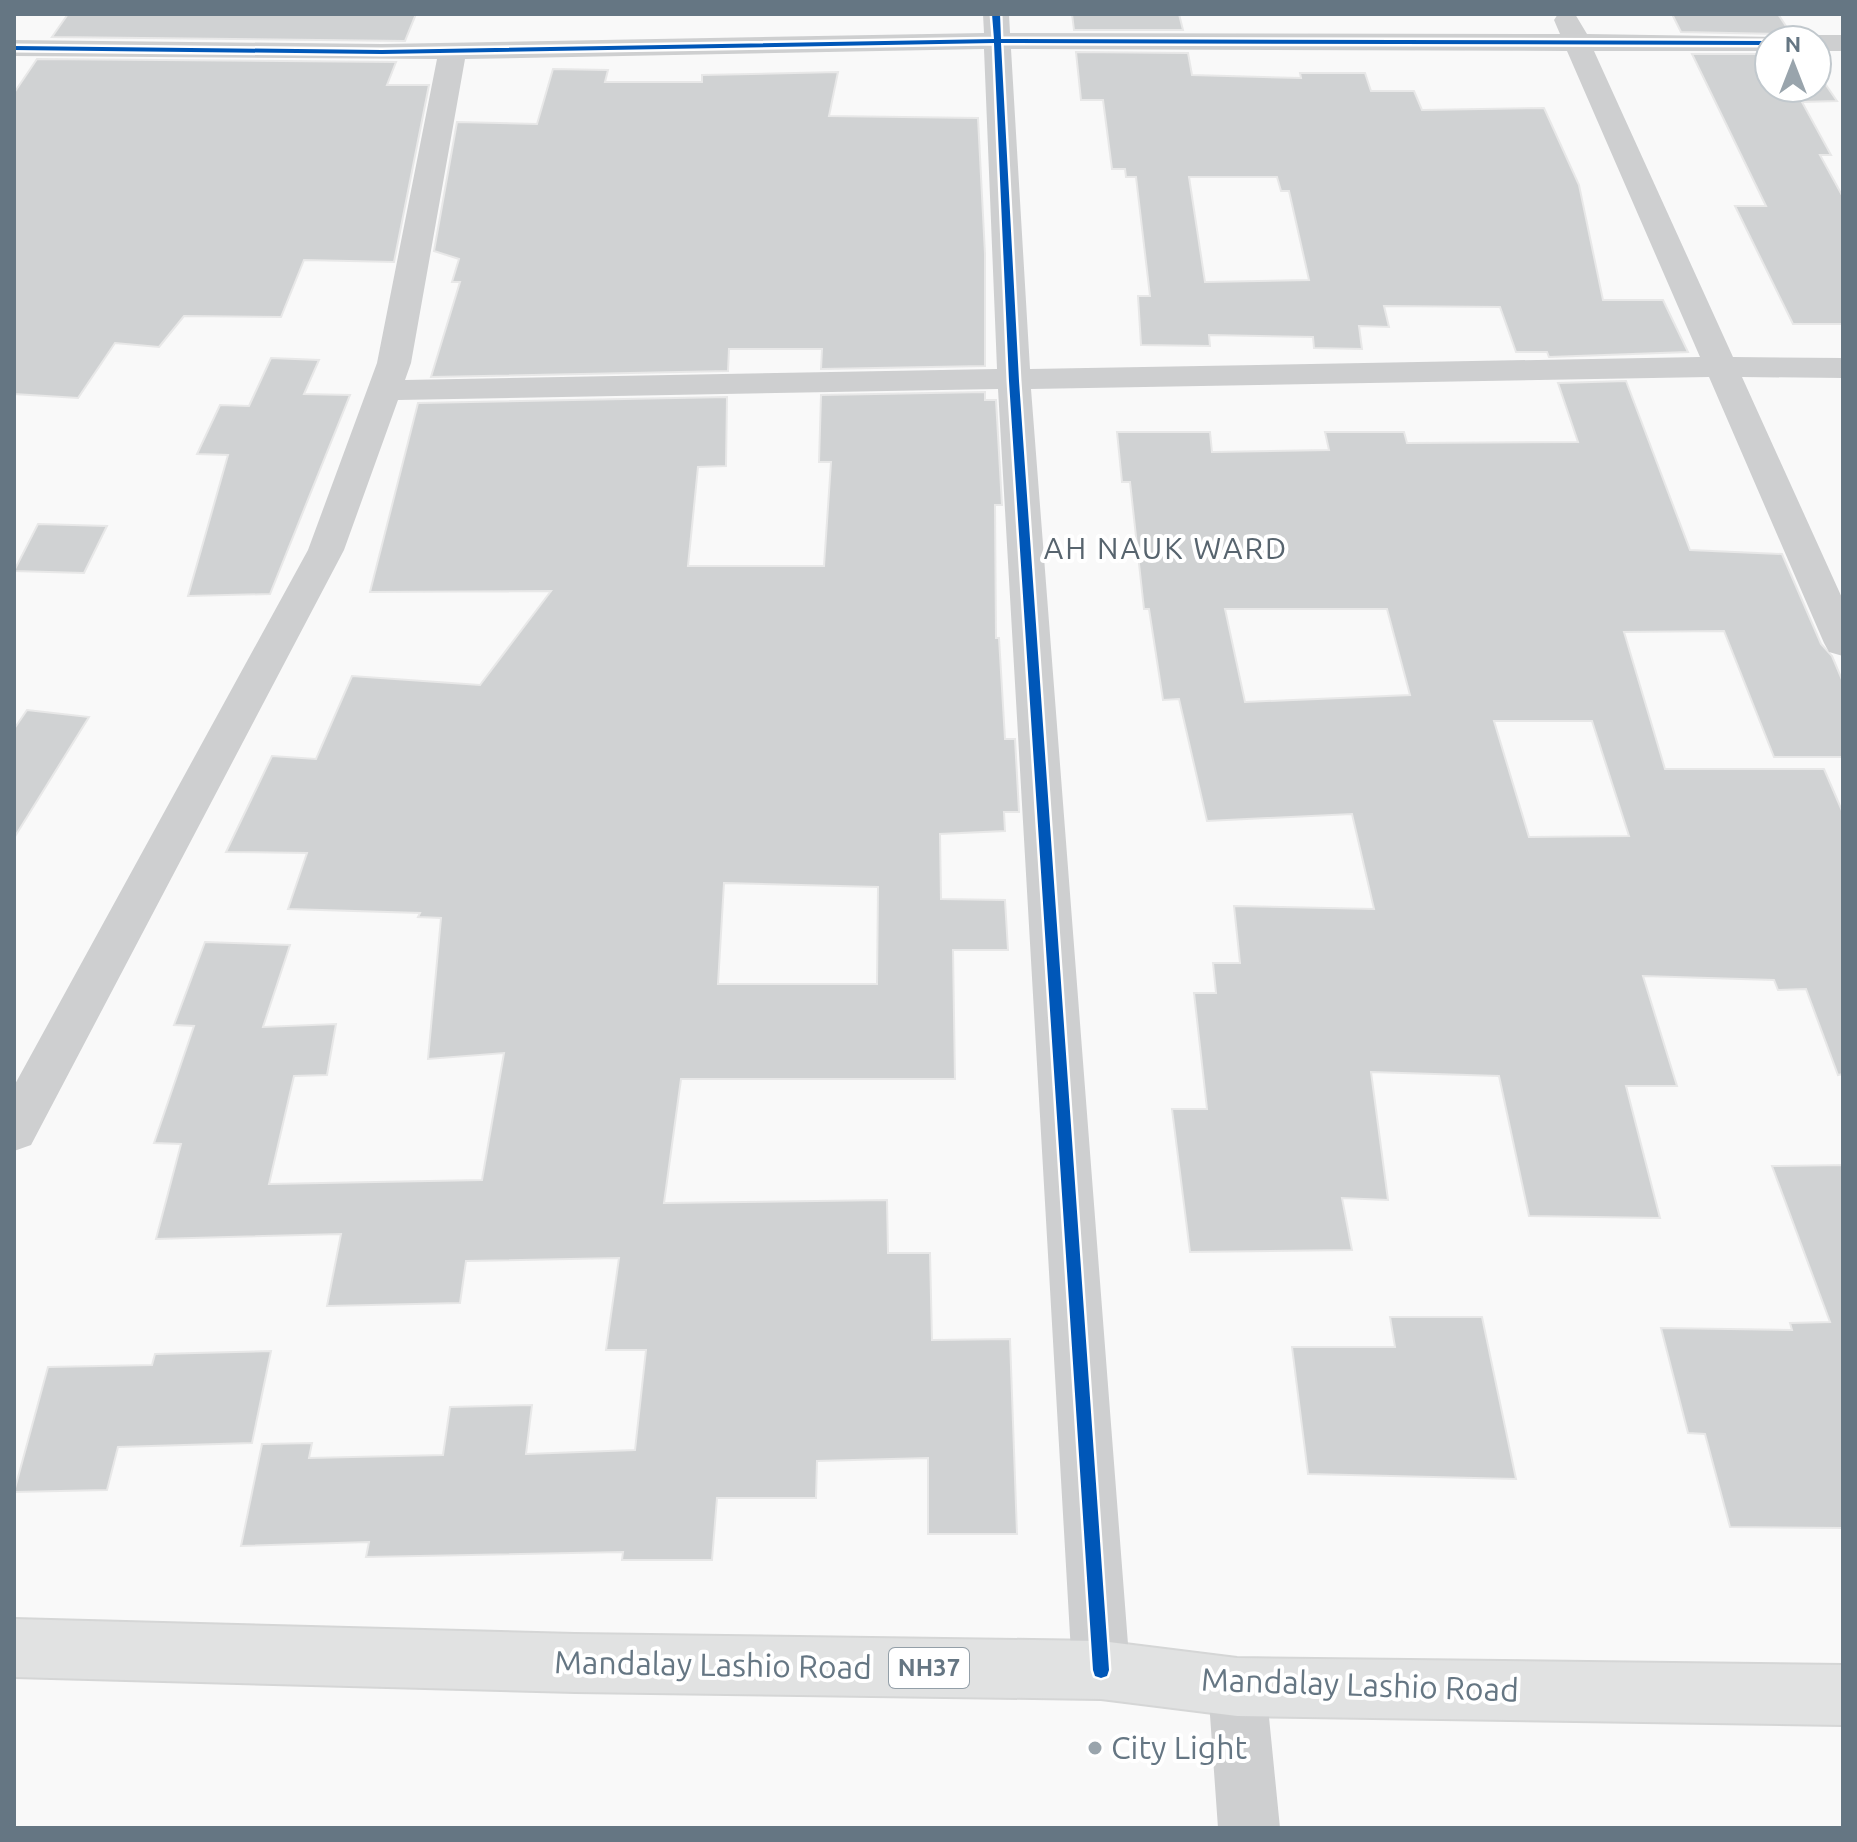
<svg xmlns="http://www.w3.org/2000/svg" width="1857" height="1842" viewBox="0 0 1857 1842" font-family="Ubuntu,sans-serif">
<rect width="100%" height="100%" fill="#f9f9f9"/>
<path fill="#d0d2d3" stroke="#e8e8e8" stroke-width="2" fill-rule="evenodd" d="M 68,14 L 416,14 L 405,41 L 52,37 Z
M 1072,14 L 1179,14 L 1183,30 L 1074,30 Z
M 1672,14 L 1778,14 L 1795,40 L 1783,40 L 1779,34 L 1681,32 Z
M 1076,52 L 1188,53 L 1192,75 L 1301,78 L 1300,73 L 1365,73 L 1371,91 L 1414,91 L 1422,110 L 1544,108 L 1579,185 L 1603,300 L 1663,300 L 1688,352 L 1549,357 L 1547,352 L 1516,352 L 1500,307 L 1384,306 L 1389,327 L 1359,326 L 1362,349 L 1314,348 L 1313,337 L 1209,335 L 1210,346 L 1141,345 L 1138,296 L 1150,296 L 1136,177 L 1126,177 L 1125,169 L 1112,169 L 1103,100 L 1081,100 ZM 1189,177 L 1277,177 L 1281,191 L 1289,191 L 1309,280 L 1205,282 Z
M 1692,54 L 1769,54 L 1769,88 L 1817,88 L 1817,72 L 1837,101 L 1802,102 L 1831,155 L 1820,155 L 1843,197 L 1843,324 L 1793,324 L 1735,206 L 1766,206 Z
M 37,59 L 396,62 L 387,85 L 429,85 L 394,262 L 304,260 L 281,317 L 184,316 L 159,347 L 115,343 L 78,398 L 14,394 L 14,93 Z
M 553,69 L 608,70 L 605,82 L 702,82 L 702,75 L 838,72 L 829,116 L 978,118 L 985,254 L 985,366 L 821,369 L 822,349 L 729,349 L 728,371 L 431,377 L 460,282 L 452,282 L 459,259 L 434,251 L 457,122 L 537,124 Z
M 271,358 L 319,360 L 304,394 L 350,395 L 270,594 L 188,596 L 228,455 L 197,454 L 220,405 L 249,406 Z
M 1626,381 L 1690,550 L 1782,554 L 1821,644 L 1832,656 L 1843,682 L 1843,757 L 1774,757 L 1724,631 L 1624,632 L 1665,769 L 1824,769 L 1843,813 L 1843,1074 L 1838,1075 L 1806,989 L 1778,990 L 1774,980 L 1643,976 L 1677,1086 L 1626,1086 L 1660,1218 L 1529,1216 L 1499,1076 L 1371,1072 L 1388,1200 L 1342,1198 L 1352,1250 L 1190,1252 L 1172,1109 L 1207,1109 L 1194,993 L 1216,993 L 1213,963 L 1240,963 L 1234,906 L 1374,909 L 1352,814 L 1207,821 L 1179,699 L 1163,700 L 1149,609 L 1144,609 L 1130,482 L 1122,482 L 1117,432 L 1210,432 L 1212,452 L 1329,450 L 1325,432 L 1404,432 L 1407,443 L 1578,442 L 1558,383 ZM 1225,609 L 1387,609 L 1410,695 L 1245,702 ZM 1494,721 L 1592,721 L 1629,836 L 1529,837 Z
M 985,392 L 985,400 L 996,400 L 1002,505 L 995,505 L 996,638 L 999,638 L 1005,739 L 1015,739 L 1019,812 L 1004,812 L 1005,831 L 940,834 L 941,899 L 1005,900 L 1008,950 L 953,950 L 955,1079 L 681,1079 L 664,1203 L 887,1200 L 888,1253 L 930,1253 L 932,1340 L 1010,1339 L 1017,1534 L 928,1534 L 928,1458 L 817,1461 L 816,1498 L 717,1498 L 712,1560 L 622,1560 L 623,1552 L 366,1557 L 369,1542 L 241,1546 L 262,1444 L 312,1443 L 309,1458 L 443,1455 L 450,1407 L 532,1405 L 526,1454 L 635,1450 L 646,1350 L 606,1350 L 619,1258 L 466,1261 L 460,1303 L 327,1306 L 341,1234 L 156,1239 L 181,1144 L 154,1143 L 194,1026 L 174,1025 L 205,942 L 290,945 L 263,1027 L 336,1024 L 327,1075 L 294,1076 L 269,1184 L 482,1180 L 504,1053 L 428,1059 L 441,918 L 418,917 L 420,913 L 288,909 L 307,853 L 226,852 L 272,756 L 316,759 L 352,676 L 480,685 L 551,591 L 370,592 L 418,403 L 727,397 L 726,466 L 698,467 L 688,566 L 824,566 L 831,462 L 819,462 L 821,395 ZM 724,883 L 878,887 L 877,984 L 718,984 Z
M 38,524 L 107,526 L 84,573 L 14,571 Z
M 27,710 L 89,717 L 14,838 L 14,729 Z
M 1843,1165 L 1843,1528 L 1730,1527 L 1705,1434 L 1688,1433 L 1661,1328 L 1792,1330 L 1790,1323 L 1830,1322 L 1772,1166 Z
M 1390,1317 L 1482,1317 L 1516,1479 L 1308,1474 L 1292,1347 L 1395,1347 Z
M 271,1351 L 252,1443 L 118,1447 L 107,1490 L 14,1492 L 48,1367 L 152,1365 L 155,1354 Z"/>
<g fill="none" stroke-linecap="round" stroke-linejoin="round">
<defs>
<path id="highway" d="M 14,1619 L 575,1634 L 1101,1641 L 1237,1658 L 1843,1665 L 1843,1725 L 1237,1716 L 1101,1699 L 575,1692 L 14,1677 Z"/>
</defs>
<use href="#highway" stroke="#d5d6d6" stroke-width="4"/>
<path fill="#cecfd0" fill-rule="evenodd" d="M 983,14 L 1009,14 L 1010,33 L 1560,34 L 1554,20 L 1558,14 L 1575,14 L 1587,34 L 1779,37 L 1780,40 L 1769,40 L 1769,51 L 1594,51 L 1733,357 L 1843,358 L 1843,378 L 1742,377 L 1843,600 L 1843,656 L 1829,652 L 1824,643 L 1709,377 L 1031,389 L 1130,1670 L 1122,1691 L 1101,1699 L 1080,1691 L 1072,1670 L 998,389 L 398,400 L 344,550 L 31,1145 L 14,1151 L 14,1086 L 308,550 L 377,363 L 437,59 L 14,56 L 14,40 L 382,44 L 984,33 ZM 984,49 L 997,369 L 405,380 L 411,363 L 465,59 ZM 1011,49 L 1567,51 L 1700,357 L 1030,369 Z
M 1817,35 L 1843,35 L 1843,51 L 1817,51 L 1817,40 L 1806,40 Z
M 1237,1658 L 1258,1666 L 1266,1687 L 1280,1828 L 1218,1828 L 1208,1687 L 1216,1666 Z"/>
<use href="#highway" fill="#e1e2e2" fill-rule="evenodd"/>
<defs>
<path id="cycleway" d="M 992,14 L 1000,14 L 1001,39 L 1769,41 L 1769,45 L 1001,43 L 1019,381 L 1109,1670 L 1107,1676 L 1101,1678 L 1095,1676 L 1093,1670 L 1009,381 L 994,43 L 382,54 L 14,50 L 14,46 L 382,50 L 994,39 Z"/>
</defs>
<use href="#cycleway" stroke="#fff" stroke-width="5"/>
<use href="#cycleway" fill="#0057b8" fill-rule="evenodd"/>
</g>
<circle fill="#99a4ac" stroke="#fff" stroke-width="3" cx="1095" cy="1748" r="8"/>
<g text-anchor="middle" stroke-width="8" stroke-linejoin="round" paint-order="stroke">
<rect fill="#fff" stroke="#939fa8" stroke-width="2" x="889" y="1648" width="80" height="40" rx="6"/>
<g font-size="24" font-weight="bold" fill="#657683">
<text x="929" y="1676">NH37</text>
</g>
<g font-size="30" letter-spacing="2" fill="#57646e" stroke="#fff">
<text x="1166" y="559">AH NAUK WARD</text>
</g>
<g font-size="32" fill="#657683" stroke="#fff">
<text transform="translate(713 1665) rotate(1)" y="11">Mandalay Lashio Road</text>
<text transform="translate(1360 1685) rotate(2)" y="11">Mandalay Lashio Road</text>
</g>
<g font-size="32" fill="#657683" stroke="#fff" text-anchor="start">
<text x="1111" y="1759">City Light</text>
</g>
</g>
<rect width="1857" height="1842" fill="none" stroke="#657683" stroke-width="32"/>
<g transform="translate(1793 64)"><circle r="38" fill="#ffffff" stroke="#c1c8cd" stroke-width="2"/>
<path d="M0-6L14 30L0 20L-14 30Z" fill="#99a4ac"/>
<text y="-12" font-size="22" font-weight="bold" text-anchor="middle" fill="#657683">N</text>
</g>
</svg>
